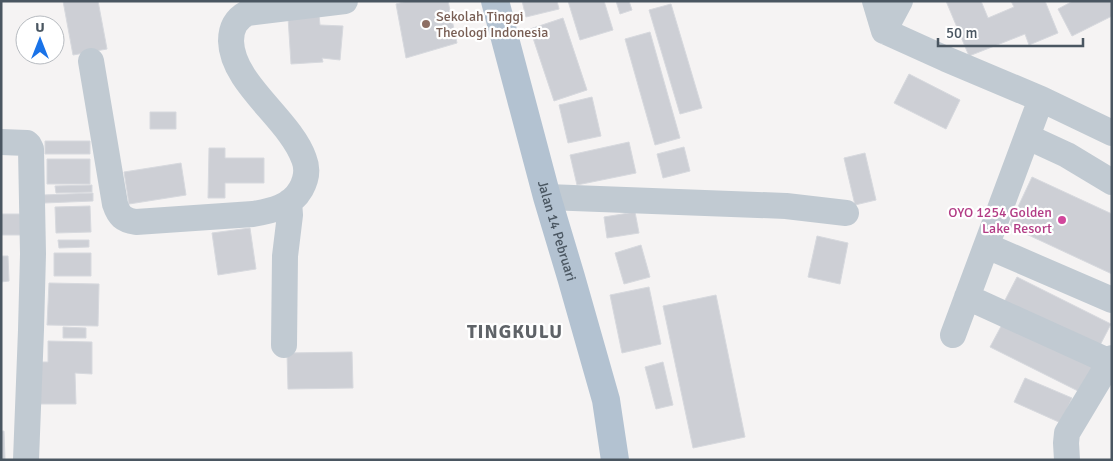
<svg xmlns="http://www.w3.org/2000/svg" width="1113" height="461" viewBox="0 0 1113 461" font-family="Signika,sans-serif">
<rect width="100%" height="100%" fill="#f5f3f3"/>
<path fill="#cdcfd5" stroke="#d7d9de" d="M 63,1 L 98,1 L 107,49 L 73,55 Z
M 407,1 L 448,1 L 457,43 L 406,58 L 396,4 Z
M 522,1 L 557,1 L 559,9 L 526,17 Z
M 568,1 L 604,1 L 613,30 L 580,40 Z
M 616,1 L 629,1 L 632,10 L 620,14 Z
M 946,1 L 981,1 L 988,18 L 1014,7 L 1011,1 L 1045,1 L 1058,33 L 1029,45 L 1025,34 L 969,56 Z
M 1073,1 L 1112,1 L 1112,16 L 1072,36 L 1058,9 Z
M 671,4 L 702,108 L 680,114 L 649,10 Z
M 319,15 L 320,25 L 343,26 L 340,60 L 322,58 L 323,62 L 291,64 L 288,17 Z
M 563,18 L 587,90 L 554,101 L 530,29 Z
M 650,32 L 680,138 L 655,145 L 625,39 Z
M 909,74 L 960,100 L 946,129 L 894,103 Z
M 592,97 L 601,136 L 568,143 L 559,105 Z
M 150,112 L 176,112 L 176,129 L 150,129 Z
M 45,141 L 90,141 L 90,154 L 45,154 Z
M 629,142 L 636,173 L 577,185 L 570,155 Z
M 684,147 L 690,171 L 663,178 L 657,154 Z
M 209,148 L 225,148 L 225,158 L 264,158 L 264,183 L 225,183 L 225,198 L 208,198 Z
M 865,153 L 876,200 L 855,205 L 844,158 Z
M 47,159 L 90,159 L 90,184 L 47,184 Z
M 181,163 L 186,195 L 129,204 L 124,172 Z
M 1032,177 L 1112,214 L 1112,274 L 1009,226 Z
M 92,185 L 92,192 L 56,193 L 55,186 Z
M 93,193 L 93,201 L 44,203 L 43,195 Z
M 90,206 L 91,232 L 56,233 L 55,207 Z
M 635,212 L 639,233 L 607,238 L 604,217 Z
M 1,214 L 29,214 L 29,235 L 1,235 Z
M 250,228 L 256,269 L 218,275 L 212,233 Z
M 817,236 L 848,243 L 840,284 L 808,277 Z
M 58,240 L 89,240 L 89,247 L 59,248 Z
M 641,245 L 650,277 L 624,284 L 615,253 Z
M 54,253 L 91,253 L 91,276 L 54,276 Z
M 1,256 L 8,256 L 9,281 L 1,282 Z
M 1017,277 L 1111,324 L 1096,353 L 1002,306 Z
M 49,283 L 99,284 L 98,326 L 47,325 Z
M 649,287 L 661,344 L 622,353 L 610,295 Z
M 716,295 L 745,437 L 693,448 L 663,306 Z
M 1005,319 L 1096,364 L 1082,393 L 990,347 Z
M 63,327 L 86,328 L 86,338 L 63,338 Z
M 48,341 L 92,342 L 92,374 L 75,373 L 76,404 L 37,404 L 37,362 L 48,362 Z
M 352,352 L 353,388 L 288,389 L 287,353 Z
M 663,362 L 673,405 L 656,409 L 645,367 Z
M 1025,378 L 1072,398 L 1061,423 L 1014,402 Z
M 1,431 L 4,431 L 5,460 L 1,460 Z"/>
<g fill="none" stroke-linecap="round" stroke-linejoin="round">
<path stroke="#c1cad2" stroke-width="26" d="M 875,1 L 884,31 L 946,59 L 1041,99 L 1112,133
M 884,31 L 900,1
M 91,61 L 115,204 C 119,216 123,220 136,222 L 253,214 C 271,211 291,207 301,189 C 306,180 308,169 304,159 C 290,119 232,84 231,41 C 231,28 236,19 247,13 L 345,1
M 1028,137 L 1067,155 L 1112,182
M 1,142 L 27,143 L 29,145 L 31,149 L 33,254 L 31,330 L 26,460
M 547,197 L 786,206 L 846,213
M 987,246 L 1112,300
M 967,297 L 1110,362
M 953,335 L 1041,99
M 284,345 L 285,256 L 290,215 L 289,202
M 1067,460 L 1066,443 L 1067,433 L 1112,358"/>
<path stroke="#b3c2d1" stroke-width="28" id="s1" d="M 495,1 L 547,197 L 571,277 L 606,400 L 615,460"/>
</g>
<circle fill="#8d6e63" stroke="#fff" stroke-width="2" cx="426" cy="24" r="5"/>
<circle fill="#d1479c" stroke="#fff" stroke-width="2" cx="1062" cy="220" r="5"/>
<g text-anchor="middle" stroke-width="4.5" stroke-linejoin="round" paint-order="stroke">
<g font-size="14" fill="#785e54" stroke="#fff" text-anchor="start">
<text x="436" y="21">Sekolah Tinggi<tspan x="436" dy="16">Theologi Indonesia</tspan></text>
</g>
<g font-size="14" fill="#b23c85" stroke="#fff" text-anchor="end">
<text x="1052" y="217">OYO 1254 Golden<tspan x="1052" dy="16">Lake Resort</tspan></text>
</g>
<g font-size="14" fill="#4a5661" stroke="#fff">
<text dy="5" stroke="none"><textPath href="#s1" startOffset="238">Jalan 14 Pebruari</textPath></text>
</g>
<g font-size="19" font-weight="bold" letter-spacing="1" fill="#5f6368" stroke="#fff">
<text x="515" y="338">TINGKULU</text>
</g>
</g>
<rect width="1113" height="461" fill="none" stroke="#4a5661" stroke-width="5"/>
<g transform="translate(40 40)"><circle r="24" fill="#ffffff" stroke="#b7bbc0"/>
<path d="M0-4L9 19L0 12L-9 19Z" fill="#1a73e8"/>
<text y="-8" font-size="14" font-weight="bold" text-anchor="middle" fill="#4a5661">U</text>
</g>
<path d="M938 38v8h145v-8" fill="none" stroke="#4a5661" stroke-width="2.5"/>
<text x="946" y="38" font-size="15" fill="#4a5661" stroke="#ffffff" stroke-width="4" paint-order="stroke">50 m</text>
</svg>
